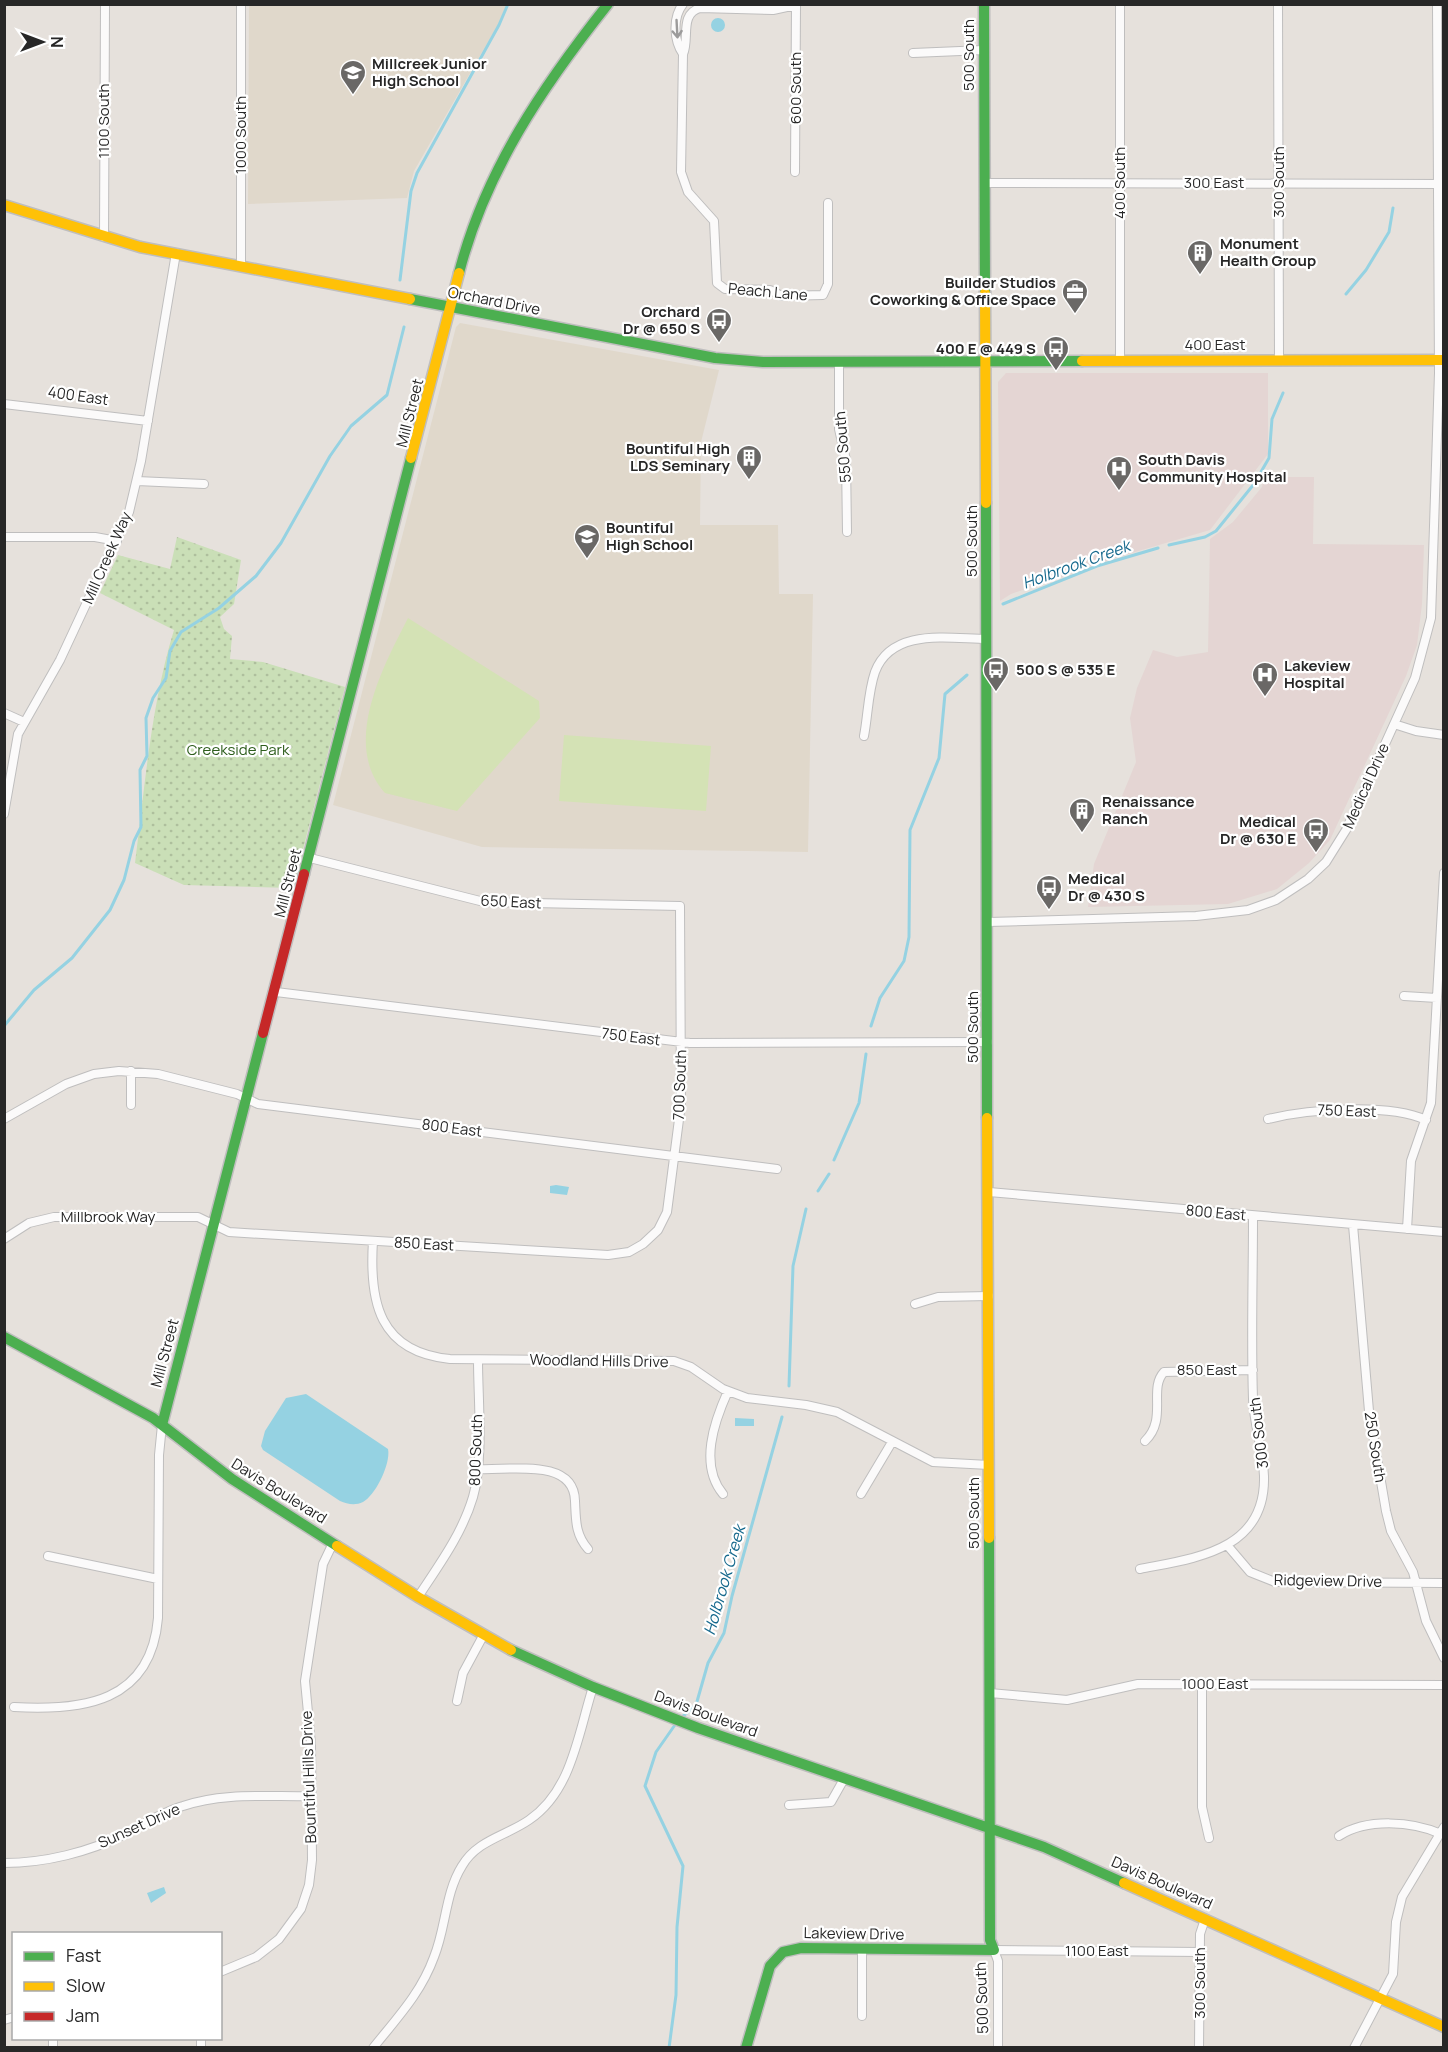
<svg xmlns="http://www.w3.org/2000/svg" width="1448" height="2052" viewBox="0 0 1448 2052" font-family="Manrope,sans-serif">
<defs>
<pattern id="park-dots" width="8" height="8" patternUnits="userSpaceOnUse" patternTransform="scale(1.5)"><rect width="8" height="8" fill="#cadfb7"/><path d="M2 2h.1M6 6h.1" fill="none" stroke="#aebf9d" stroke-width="1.8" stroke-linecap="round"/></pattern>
</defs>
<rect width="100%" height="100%" fill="#e6e1dc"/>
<path fill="#e0d8cb" d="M 249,5 L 506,5 L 500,21 L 414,171 L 407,198 L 248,204 Z
M 460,323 L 719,370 L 701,442 L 700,525 L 778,525 L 779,594 L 813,594 L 808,852 L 482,847 L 333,805 L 456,327 Z"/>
<path fill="#e4d5d3" d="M 1006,373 L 1268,373 L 1268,454 L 1210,530 L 1118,557 L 1011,594 L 1000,601 L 998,382 Z
M 1264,477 L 1314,477 L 1313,544 L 1424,545 L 1422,604 L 1417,645 L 1406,676 L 1330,840 L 1309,863 L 1277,889 L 1228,904 L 1088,907 L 1094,864 L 1136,762 L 1130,718 L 1137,688 L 1153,650 L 1177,657 L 1208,652 L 1210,539 L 1233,522 L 1262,487 Z"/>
<path fill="url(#park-dots)" d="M 177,537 L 241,560 L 234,604 L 220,617 L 224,629 L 232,636 L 230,659 L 263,662 L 345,687 L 293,888 L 184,885 L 135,863 C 145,785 151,705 174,630 L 100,593 L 118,555 L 170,569 Z"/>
<path fill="#d4e2b5" d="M 408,618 L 539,701 L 540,718 L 457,811 L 385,793 C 341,744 383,667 408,618 Z
M 564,735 L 711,746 L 706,811 L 559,801 Z"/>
<path fill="#95d2e2" d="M711 25a7 7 0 1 1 14 0a7 7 0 1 1-14 0Z
M 556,1185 L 569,1187 L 567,1195 L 550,1193 L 550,1186 Z
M 306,1394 L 388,1449 C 391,1463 376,1495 363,1502 C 355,1506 347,1504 340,1501 L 263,1450 L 261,1446 L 265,1431 L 286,1398 Z
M 735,1418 L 754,1419 L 754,1426 L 735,1426 Z
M 164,1887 L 166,1893 L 151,1903 L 147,1893 Z"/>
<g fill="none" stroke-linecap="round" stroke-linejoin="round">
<path stroke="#95d2e2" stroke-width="3" d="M 400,280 L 411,191 L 417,173 L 499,25 L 508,4
M 1346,294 L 1366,270 L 1389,232 L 1393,208
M 1169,545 L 1205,537 L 1216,531 L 1254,484 L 1269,458 L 1272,419 L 1283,393
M 1003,604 L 1097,566 L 1158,548
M 4,1026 L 34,990 L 72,958 L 110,910 L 124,880 L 134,841 L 141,827 L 140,770 L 147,756 L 146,718 L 153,698 L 166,678 L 170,651 L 181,632 L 219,608 L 256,576 L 281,543 L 330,456 L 351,426 L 387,395 L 404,327
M 871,1026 L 880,998 L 904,961 L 909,937 L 910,830 L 939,758 L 945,694 L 967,675
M 834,1160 L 859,1103 L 866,1054
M 818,1191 L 829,1174
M 789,1386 L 793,1266 L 806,1209
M 682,1717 L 696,1705 L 708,1663 L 724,1633 L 732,1596 L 782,1417
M 669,2048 L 676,1995 L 677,1927 L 683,1866 L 645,1786 L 656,1752 L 677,1722"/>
<defs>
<path id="street" d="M 683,4 C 672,18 674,41 683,54
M 1278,4 L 1279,360
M 796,5 L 773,10 L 700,8 C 679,14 690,39 683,54 L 681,172 L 688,192 L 714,221 L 717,283 L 725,289 L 770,290 L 782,296 L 823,295 L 828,284 L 828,203
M 913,53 L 984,50
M 795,172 L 796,4
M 985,183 L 1444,184
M 104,237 L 105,4
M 241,266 L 241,4
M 839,361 L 839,429 L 846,460 L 847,532
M 1120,361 L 1120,4
M 4,404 L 148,421
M 137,481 L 204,484
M 4,537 L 95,537 L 117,541
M 4,713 L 24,722
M 1394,724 L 1416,731 L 1444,735
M 864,736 C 868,715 868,692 875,672 C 892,627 950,639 987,639
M 4,814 L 18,734 L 60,660 L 129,512 L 141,461 L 176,253
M 988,922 L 1196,916 L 1248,910 L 1276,900 L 1308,879 L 1326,862 L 1346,830 L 1415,678 L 1431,618 L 1439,373 L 1437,4
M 276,992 L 690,1043 L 988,1042
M 1404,996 L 1437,998
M 131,1105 L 131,1071
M 4,1119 L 66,1084 L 94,1074 L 119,1071 L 158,1074 L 237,1094 L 258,1104 L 777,1169
M 1268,1119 C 1309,1109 1388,1103 1426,1120
M 989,1192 L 1444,1232
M 1353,1225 L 1369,1411 L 1386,1511 L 1391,1531 L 1413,1572 L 1426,1621 L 1444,1658
M 1407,1229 L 1411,1161 L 1431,1103 L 1444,873
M 4,1239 L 29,1223 L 54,1217 L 198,1217 L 229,1232 L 608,1255 L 629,1252 L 643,1244 L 658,1230 L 667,1212 L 681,1104 L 680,906 L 484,902 L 310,858
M 373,1241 C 369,1302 379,1352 450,1359 L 674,1361 L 691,1367 L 723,1389 L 747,1398 L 806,1405 L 837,1412 L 933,1462 L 989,1465
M 915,1304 L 938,1297 L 989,1296
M 1145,1441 C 1168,1419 1148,1389 1164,1372 L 1253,1370
M 477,1469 C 509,1471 574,1457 575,1501 C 576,1520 575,1534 588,1549
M 723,1494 C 699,1465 714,1422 728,1391
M 861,1494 L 892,1442
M 1227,1545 L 1250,1572 L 1275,1582 L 1444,1583
M 48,1556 L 158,1579
M 1140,1569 C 1195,1558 1266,1551 1264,1476 C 1263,1450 1254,1425 1253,1399 C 1251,1338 1253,1277 1253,1217
M 418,1597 C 439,1565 462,1534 473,1497 C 484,1460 478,1400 478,1360
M 1202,1684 L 1202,1807 L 1209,1838
M 990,1693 L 1067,1700 L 1138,1684 L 1444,1685
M 457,1701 L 463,1673 L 483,1636
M 14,1707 C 82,1711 151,1703 158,1618 L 159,1455 L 162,1425
M 789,1805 L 831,1802 L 844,1779
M 1339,1836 C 1367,1818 1412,1821 1441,1834
M 4,1863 C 45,1863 89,1852 125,1834 C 144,1824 162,1812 183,1806 C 223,1792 269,1797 311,1796
M 220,1972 L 256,1957 L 279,1939 L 301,1909 L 309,1885 L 312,1860 L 311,1744 L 305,1681 L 323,1564 L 333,1543
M 862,2016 L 862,1949
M 4,2020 L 14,2017
M 53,2048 L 53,2038
M 201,2048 L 201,2038
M 373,2048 C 397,2018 421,1993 434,1957 C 446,1928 445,1893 462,1866 C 477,1840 506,1836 529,1820 C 572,1791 578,1734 593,1687
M 998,2048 L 998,1961 L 994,1950 L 1200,1952
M 1199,2048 L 1200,1934 L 1205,1919
M 1354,2048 L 1393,1974 L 1396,1922 L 1402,1897 L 1444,1827"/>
<path id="fast" d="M 984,4 L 985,293
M 459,273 C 485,171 543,86 608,4
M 410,299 L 715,358 L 763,362 L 1082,361
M 986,503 L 987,1118
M 304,874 L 411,458
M 4,1337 L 153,1418 L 232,1479 L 337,1546
M 162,1425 L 263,1033
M 511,1650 L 593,1687 L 698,1728 L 1044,1847 L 1124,1883
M 746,2048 L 770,1966 L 783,1952 L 801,1948 L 994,1950 L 990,1940 L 989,1538"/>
<path id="slow" d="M 4,205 L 140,247 L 410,299
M 985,293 L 986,503
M 1082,361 L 1444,360
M 411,458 L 459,273
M 987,1118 L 989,1538
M 337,1546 L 418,1597 L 511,1650
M 1124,1883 L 1444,2027"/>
<path id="jam" d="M 263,1033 L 304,874"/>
</defs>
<use href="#street" stroke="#bfbebe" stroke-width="10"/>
<use href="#fast" stroke="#bfbebe" stroke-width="13"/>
<use href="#slow" stroke="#bfbebe" stroke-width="13"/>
<use href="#jam" stroke="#bfbebe" stroke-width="13"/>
<use href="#street" stroke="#fbfafa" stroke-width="8"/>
<use href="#fast" stroke="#4caf50" stroke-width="10"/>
<use href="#slow" stroke="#ffc107" stroke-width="10"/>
<use href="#jam" stroke="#c62828" stroke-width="10"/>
</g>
<defs><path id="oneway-shaft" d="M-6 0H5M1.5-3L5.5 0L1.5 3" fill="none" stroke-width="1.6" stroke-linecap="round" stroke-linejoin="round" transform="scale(1.5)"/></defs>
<use stroke="#9c9b9b" href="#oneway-shaft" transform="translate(677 29) rotate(87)"/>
<defs>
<symbol id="school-pin" viewBox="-11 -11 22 30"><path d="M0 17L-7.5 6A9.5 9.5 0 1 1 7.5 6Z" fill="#6a6866" stroke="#fff"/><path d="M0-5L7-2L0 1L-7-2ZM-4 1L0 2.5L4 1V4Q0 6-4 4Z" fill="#fff"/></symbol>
<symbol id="building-pin" viewBox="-11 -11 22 30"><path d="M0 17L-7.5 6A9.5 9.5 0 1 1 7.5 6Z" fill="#6a6866" stroke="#fff"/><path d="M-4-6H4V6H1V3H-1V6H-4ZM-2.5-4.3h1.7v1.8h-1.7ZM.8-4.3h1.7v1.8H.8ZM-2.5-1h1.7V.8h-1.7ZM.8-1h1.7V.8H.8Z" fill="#fff"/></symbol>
<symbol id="office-pin" viewBox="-11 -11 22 30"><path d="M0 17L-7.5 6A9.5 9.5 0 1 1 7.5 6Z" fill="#6a6866" stroke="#fff"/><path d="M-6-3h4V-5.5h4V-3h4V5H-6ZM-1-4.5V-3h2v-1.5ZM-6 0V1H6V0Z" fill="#fff"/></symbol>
<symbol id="bus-pin" viewBox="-11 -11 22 30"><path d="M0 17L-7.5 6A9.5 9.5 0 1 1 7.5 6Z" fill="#6a6866" stroke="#fff"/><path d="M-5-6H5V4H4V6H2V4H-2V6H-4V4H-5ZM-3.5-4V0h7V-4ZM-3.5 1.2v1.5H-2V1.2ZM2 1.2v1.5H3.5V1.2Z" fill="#fff"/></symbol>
<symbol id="hospital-pin" viewBox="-11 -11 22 30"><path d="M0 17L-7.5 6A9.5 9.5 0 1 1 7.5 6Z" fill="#6a6866" stroke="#fff"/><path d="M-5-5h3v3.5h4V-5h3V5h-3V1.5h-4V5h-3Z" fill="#fff"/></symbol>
</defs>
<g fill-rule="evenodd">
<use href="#school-pin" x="338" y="58" width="30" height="40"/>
<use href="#building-pin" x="1185" y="238" width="30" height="40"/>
<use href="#office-pin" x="1060" y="277" width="30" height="40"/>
<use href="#bus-pin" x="704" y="306" width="30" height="40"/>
<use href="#bus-pin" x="1041" y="334" width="30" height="40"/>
<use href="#building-pin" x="734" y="443" width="30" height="40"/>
<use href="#hospital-pin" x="1104" y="454" width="30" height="40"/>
<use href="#school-pin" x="572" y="522" width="30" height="40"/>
<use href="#bus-pin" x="981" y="655" width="30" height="40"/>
<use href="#hospital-pin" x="1250" y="660" width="30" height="40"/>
<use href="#building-pin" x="1067" y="796" width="30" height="40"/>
<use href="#bus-pin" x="1301" y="816" width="30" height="40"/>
<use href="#bus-pin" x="1034" y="873" width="30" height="40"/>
</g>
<g text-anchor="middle" stroke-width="4.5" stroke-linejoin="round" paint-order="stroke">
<g font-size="15" fill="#272727" stroke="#fff">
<text transform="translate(969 55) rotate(-90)" y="5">500 South</text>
<text transform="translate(796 88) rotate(-90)" y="5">600 South</text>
<text transform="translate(104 121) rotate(-90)" y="5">1100 South</text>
<text transform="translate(241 135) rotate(-90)" y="5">1000 South</text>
<text transform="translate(1279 182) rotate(-90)" y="5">300 South</text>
<text transform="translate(1120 183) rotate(-90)" y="5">400 South</text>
<text x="1214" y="188">300 East</text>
<text transform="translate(768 292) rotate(5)" y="5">Peach Lane</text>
<text transform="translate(494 301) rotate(11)" y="5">Orchard Drive</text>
<text x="1215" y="350">400 East</text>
<text transform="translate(78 396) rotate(8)" y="5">400 East</text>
<text transform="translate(410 413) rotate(-76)" y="5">Mill Street</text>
<text transform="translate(843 447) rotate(-95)" y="5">550 South</text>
<text transform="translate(972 541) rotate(-90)" y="5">500 South</text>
<text transform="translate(107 558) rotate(-66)" y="5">Mill Creek Way</text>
<text transform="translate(1366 786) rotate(-66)" y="5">Medical Drive</text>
<text transform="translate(288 883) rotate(-76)" y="5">Mill Street</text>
<text transform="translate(511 902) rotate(3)" y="5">650 East</text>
<text transform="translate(973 1027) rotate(-90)" y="5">500 South</text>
<text transform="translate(631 1037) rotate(7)" y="5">750 East</text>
<text transform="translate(680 1085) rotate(-88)" y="5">700 South</text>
<text transform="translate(1347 1111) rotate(2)" y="5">750 East</text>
<text transform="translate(452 1128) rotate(7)" y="5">800 East</text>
<text transform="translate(1216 1213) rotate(5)" y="5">800 East</text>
<text x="108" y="1222">Millbrook Way</text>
<text transform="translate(424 1244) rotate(3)" y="5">850 East</text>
<text transform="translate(165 1353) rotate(-75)" y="5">Mill Street</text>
<text transform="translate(599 1361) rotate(1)" y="5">Woodland Hills Drive</text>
<text x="1207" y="1375">850 East</text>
<text transform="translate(1259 1433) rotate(-97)" y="5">300 South</text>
<text transform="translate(1375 1447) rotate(81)" y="5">250 South</text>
<text transform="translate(476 1450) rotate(-88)" y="5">800 South</text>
<text transform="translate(279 1491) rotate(32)" y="5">Davis Boulevard</text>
<text transform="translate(974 1513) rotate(-90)" y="5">500 South</text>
<text transform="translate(1328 1581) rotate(1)" y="5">Ridgeview Drive</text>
<text x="1215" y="1689">1000 East</text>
<text transform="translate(706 1714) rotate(20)" y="5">Davis Boulevard</text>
<text transform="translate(309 1777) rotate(-92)" y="5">Bountiful Hills Drive</text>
<text transform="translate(139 1826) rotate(-24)" y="5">Sunset Drive</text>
<text transform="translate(1162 1883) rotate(24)" y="5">Davis Boulevard</text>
<text transform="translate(854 1934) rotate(1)" y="5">Lakeview Drive</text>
<text x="1097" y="1956">1100 East</text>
<text transform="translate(1200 1983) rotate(-90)" y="5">300 South</text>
<text transform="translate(982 1998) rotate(-92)" y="5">500 South</text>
</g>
<g font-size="15" font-weight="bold" fill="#272727" stroke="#fff" text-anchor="start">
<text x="372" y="69">Millcreek Junior<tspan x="372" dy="17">High School</tspan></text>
<text x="1220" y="249">Monument<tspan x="1220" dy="17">Health Group</tspan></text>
<text x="1056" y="288" text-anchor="end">Builder Studios<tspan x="1056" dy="17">Coworking &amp; Office Space</tspan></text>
<text x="700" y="317" text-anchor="end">Orchard<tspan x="700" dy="17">Dr @ 650 S</tspan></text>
<text x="1036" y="354" text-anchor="end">400 E @ 449 S</text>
<text x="730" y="454" text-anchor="end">Bountiful High<tspan x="730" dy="17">LDS Seminary</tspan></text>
<text x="1138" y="465">South Davis<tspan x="1138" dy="17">Community Hospital</tspan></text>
<text x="606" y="533">Bountiful<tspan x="606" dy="17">High School</tspan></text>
<text x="1284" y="671">Lakeview<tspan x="1284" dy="17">Hospital</tspan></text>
<text x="1016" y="675">500 S @ 535 E</text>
<text x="1102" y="807">Renaissance<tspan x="1102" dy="17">Ranch</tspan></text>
<text x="1296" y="827" text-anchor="end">Medical<tspan x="1296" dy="17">Dr @ 630 E</tspan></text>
<text x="1068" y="884">Medical<tspan x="1068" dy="17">Dr @ 430 S</tspan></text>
</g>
<g font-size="15" fill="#2e5e1d" stroke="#fff">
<text x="238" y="755">Creekside Park</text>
</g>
<g font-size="16" font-style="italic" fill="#16698d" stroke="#fff">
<text transform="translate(1076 564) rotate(-20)" y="6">Holbrook Creek</text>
<text transform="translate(724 1580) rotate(-74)" y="6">Holbrook Creek</text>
</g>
</g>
<rect width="1448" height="2052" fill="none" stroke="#272727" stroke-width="12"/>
<rect x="12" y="1932" width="210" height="108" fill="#ffffff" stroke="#a9a9a9" stroke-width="1.5"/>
<rect x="24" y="1952" width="30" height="9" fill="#4caf50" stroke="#a9a9a9" stroke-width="1.5"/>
<text x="66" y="1962" font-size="18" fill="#272727">Fast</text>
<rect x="24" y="1982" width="30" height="9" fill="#ffc107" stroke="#a9a9a9" stroke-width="1.5"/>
<text x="66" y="1992" font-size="18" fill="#272727">Slow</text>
<rect x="24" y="2012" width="30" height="9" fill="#c62828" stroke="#a9a9a9" stroke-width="1.5"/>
<text x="66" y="2022" font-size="18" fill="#272727">Jam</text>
<g transform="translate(42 42) rotate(90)" stroke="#ffffff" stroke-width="4.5" paint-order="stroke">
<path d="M0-4.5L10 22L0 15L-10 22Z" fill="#272727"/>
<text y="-9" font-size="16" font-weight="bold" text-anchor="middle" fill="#272727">N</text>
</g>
</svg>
